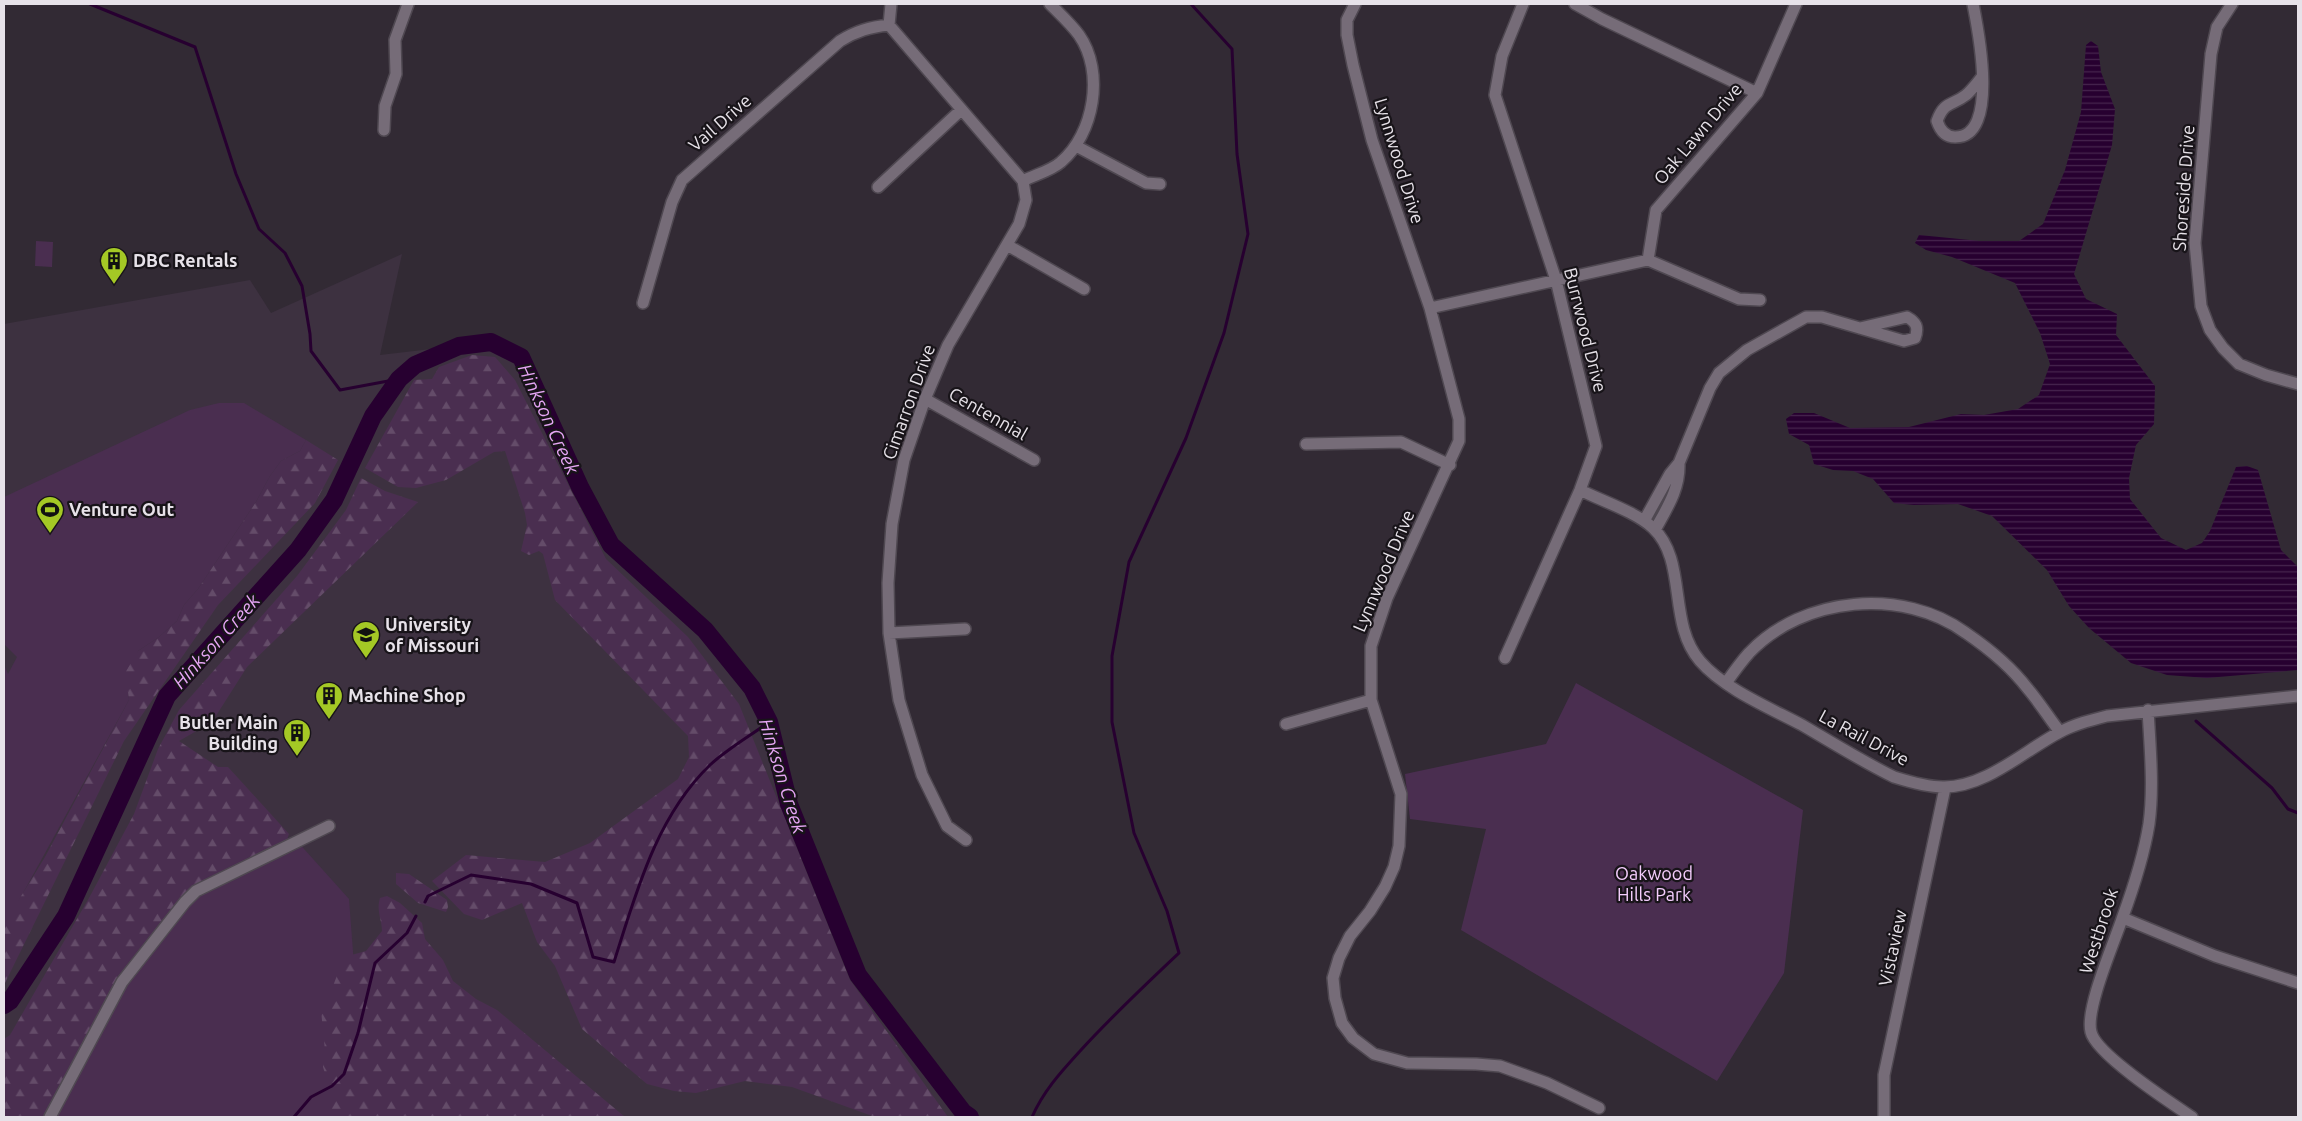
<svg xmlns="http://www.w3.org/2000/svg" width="2302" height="1121" viewBox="0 0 2302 1121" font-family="Ubuntu,sans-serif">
<defs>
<pattern id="forest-firs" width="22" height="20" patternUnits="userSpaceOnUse" patternTransform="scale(1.25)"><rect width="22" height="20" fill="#4a2e50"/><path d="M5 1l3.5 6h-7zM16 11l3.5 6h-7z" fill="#644c69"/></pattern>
<pattern id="water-rules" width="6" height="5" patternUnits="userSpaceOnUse" patternTransform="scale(1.25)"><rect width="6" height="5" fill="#270030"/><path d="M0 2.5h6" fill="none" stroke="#46254e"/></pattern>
</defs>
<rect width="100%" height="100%" fill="#322a34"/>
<path fill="#3d3140" d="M 402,254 L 380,355 L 491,342 L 521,357 L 580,487 L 611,545 L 705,630 L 752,688 L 769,722 L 789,804 L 858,975 L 963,1112 L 970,1117 L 4,1117 L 4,324 L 250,280 L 271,313 Z"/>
<path fill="#4a2e50" d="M 36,241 L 53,242 L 52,267 L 35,266 Z
M 219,403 L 244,403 L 306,440 L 300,451 L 281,461 L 270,476 L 256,502 L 198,589 L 184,605 L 177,621 L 159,637 L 138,651 L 128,692 L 129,700 L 11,915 L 4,924 L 4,665 L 8,674 L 17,657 L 4,644 L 4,497 L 190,410 Z
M 1576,683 L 1803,810 L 1784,973 L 1717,1081 L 1461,930 L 1486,829 L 1410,819 L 1405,774 L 1546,744 Z
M 233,827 L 296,840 L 349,899 L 356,991 L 359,1117 L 4,1117 L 4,1105 Z"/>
<path fill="url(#forest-firs)" d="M 472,355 L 495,357 L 515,380 L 606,559 L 688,637 L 739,704 L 850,980 L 948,1117 L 875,1117 L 792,1087 L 745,1081 L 696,1093 L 674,1091 L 647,1084 L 582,1029 L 555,966 L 537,942 L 522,903 L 482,920 L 464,914 L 432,881 L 466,855 L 545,862 L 590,843 L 678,779 L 689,757 L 688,736 L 555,600 L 543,554 L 539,551 L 529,555 L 521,551 L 527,525 L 525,513 L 505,451 L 494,452 L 446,480 L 416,488 L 398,487 L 365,468 L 414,380 L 432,379 L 439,367 Z
M 306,440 L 338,460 L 315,503 L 218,605 L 124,741 L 4,985 L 4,924 L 45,857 L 129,700 L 128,692 L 123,689 L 122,678 L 138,651 L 159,637 L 177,621 L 184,605 L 198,589 L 256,502 L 270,476 L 281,461 L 300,451 Z
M 361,478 L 385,491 L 418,502 L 247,667 L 212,722 L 179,741 L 218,767 L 228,767 L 289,834 L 285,845 L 189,892 L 135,961 L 47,1117 L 4,1117 L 4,1039 L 10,1035 L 89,898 L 134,814 L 158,749 L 179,710 L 297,576 L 346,510 Z
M 396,873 L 409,874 L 447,900 L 448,907 L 446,912 L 418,903 L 396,884 Z
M 387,896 L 400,903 L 422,923 L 425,939 L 443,960 L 453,981 L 476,999 L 497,1010 L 625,1117 L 326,1117 L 336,1083 L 328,1083 L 323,1067 L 325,1051 L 321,1010 L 330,994 L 344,957 L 366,951 L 382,931 C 382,919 376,911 380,898 Z"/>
<path fill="url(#water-rules)" d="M 2091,41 L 2098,46 L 2101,72 L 2115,109 L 2112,145 L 2074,274 L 2086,299 L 2117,314 L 2116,335 L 2155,386 L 2154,424 L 2136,445 L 2129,478 L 2130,499 L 2161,538 L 2186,550 L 2202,543 L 2210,531 L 2236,467 L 2247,466 L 2258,470 L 2281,550 L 2298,567 L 2298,670 L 2207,678 L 2167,675 L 2131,663 L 2089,628 L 2069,606 L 2047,570 L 1992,516 L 1958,504 L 1914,505 L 1894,503 L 1873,479 L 1853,471 L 1833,470 L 1814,464 L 1809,445 L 1789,434 L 1786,419 L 1794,413 L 1814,413 L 1850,428 L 1909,427 L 1961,414 L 1984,415 L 2018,409 L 2039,395 L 2050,364 L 2040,333 L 2015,283 L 1952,257 L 1926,250 L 1915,243 L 1919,235 L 1980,241 L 2019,241 L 2043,224 L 2065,170 L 2081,112 L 2086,45 Z"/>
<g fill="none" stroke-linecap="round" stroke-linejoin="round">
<path stroke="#270030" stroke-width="3" d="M 90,4 L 195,47 L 236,174 L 259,229 L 285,253 L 302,286 L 310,334 L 311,351 L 340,390 L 399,379
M 2196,721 L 2272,788 L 2288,809 L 2298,813
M 425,902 L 428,896 L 471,875 L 531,884 L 577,903 L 593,957 L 614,962 C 636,893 656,817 710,765 C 727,749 750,736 769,722
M 294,1117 L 311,1097 L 332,1086 L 344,1074 L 358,1033 L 375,963 L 407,933 L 416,916
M 1032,1117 C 1044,1090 1061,1072 1081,1050 C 1112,1016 1145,985 1179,953 L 1167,911 L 1134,833 L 1112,722 L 1112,656 L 1129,562 L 1186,438 L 1224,333 L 1248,234 L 1237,154 L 1232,49 L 1191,4"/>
<path stroke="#270030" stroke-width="18" d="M 4,1005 L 10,1001 L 66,916 L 167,696 L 298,550 L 334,500 L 373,416 L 399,379 L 415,365 L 459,346 L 491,342 L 521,357 L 580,487 L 611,545 L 705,630 L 752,688 L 769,722 L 789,804 L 858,975 L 963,1112 L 970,1117"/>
<defs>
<path id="street" d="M 1355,4 L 1347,20 L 1347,35 L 1353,65 L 1372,140 L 1430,308 L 1459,419 L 1459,441 L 1387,598 L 1371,646 L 1371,700 L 1401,794 L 1399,846 L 1394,867 L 1385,887 L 1370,911 L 1350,936 L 1339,958 L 1333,978 L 1335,998 L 1342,1023 L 1353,1038 L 1374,1054 L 1407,1063 L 1476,1064 L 1500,1066 L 1547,1083 L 1599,1108
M 1575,4 L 1602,19 L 1757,93
M 1973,4 C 1978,29 2000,138 1955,137 C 1945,137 1940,130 1937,121 C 1944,101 1952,106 1966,95 C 1972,90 1977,83 1982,77
M 2232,4 L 2217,27 L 2211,54 L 2195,243 L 2201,306 L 2210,330 L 2223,348 L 2239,364 L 2266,375 L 2298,384
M 889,25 L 1023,181 L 1026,200 L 1019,224 L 948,345 L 925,399 L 904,460 L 892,524 L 888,583 L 889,633 L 899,700 L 922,775 L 947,826 L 966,840
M 889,25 L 891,4
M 384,130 L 385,106 L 396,74 L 395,40 L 408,4
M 1076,146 L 1146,183 L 1160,184
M 1023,181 C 1034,175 1051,171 1061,162 C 1094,134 1105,72 1079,35 C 1071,24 1060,14 1050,4
M 878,187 L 961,110
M 1007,245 L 1084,289
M 1648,260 L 1656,210 L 1757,93 L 1796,4
M 643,303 L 672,202 L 682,180 L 840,41 C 856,31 870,27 889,25
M 1430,308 L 1648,260 L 1739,299 L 1760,300
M 925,399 L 1034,460
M 1306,444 L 1401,442 L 1450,465
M 1580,490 C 1602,501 1636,512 1653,528 C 1688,561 1667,623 1700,661 C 1724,689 1770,708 1802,725 C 1833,743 1863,762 1894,777 C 1910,782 1927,787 1943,787 C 1985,788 2025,750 2060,732 C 2075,724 2091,720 2107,716 L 2298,696
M 1644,521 L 1670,474 L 1679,463 L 1710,388 L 1719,373 L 1747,350 L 1806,317 L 1822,317 L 1904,341 L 1915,338 C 1919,327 1916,322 1907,317 L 1860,328
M 1655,530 C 1667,508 1680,489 1679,463
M 889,633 L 965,629
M 1505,658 L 1580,490 L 1596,446 L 1556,280 L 1495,95 L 1502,56 L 1523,4
M 1726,683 C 1733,673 1741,662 1749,653 C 1803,596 1903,587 1966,633 C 1988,648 2012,668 2028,689 C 2040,703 2049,718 2060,732
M 2148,710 C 2150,747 2154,787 2149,824 C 2144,855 2133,889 2122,919 C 2114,943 2085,1009 2091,1032 C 2096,1054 2171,1103 2192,1117
M 1286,724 L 1371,700
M 2123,918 L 2215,956 L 2298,983
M 50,1117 L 122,982 L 185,902 L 196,891 L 329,826
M 1884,1117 L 1884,1075 L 1945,788"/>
</defs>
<use href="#street" stroke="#4f4851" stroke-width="14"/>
<use href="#street" stroke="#766c78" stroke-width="11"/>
</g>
<defs>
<symbol id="building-pin" viewBox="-11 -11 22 30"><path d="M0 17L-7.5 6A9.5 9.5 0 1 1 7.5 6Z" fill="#a4c825" stroke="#181419"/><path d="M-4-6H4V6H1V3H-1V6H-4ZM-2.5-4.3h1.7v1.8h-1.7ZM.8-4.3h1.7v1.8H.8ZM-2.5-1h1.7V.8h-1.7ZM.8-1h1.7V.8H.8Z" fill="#111"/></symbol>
<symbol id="stadium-pin" viewBox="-11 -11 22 30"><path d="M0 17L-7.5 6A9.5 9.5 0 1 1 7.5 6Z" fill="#a4c825" stroke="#181419"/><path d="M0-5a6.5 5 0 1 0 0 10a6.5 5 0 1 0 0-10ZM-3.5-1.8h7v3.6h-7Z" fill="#111"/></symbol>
<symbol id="university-pin" viewBox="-11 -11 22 30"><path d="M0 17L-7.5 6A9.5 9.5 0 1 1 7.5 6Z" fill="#a4c825" stroke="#181419"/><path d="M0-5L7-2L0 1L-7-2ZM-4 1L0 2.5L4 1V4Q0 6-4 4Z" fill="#111"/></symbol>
</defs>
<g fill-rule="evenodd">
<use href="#building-pin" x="98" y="245" width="32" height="43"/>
<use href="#stadium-pin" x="34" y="494" width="32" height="43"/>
<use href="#university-pin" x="350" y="619" width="32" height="43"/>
<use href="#building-pin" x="313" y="680" width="32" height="43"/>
<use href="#building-pin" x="281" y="717" width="32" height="43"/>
</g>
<g text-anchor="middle" stroke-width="4.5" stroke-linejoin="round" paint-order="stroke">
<g font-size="18" fill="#e7e2e9" stroke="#181419">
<text transform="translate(720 123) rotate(-41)" y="6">Vail Drive</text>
<text transform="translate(1698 134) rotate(-50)" y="6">Oak Lawn Drive</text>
<text transform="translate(1399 161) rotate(73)" y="6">Lynnwood Drive</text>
<text transform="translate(2184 188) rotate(-86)" y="6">Shoreside Drive</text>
<text transform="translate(1585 330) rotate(76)" y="6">Burrwood Drive</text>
<text transform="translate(909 402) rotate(-70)" y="6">Cimarron Drive</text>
<text transform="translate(988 414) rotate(30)" y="6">Centennial</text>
<text transform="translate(1384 571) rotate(-67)" y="6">Lynnwood Drive</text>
<text transform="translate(1864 738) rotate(28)" y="6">La Rail Drive</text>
<text transform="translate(2099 931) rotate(-72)" y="6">Westbrook</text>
<text transform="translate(1893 948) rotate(-78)" y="6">Vistaview</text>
</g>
<g font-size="18" font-weight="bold" fill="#e7e2e9" stroke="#181419" text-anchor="start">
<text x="133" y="267">DBC Rentals</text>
<text x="69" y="516">Venture Out</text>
<text x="385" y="631">University<tspan x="385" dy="21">of Missouri</tspan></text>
<text x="348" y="702">Machine Shop</text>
<text x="278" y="729" text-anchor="end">Butler Main<tspan x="278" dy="21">Building</tspan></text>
</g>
<g font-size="18" fill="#f4cdfd" stroke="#181419">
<text x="1654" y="880">Oakwood<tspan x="1654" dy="21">Hills Park</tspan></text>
</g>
<g font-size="19" font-style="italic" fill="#e6a6f5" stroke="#181419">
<text transform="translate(549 419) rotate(65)" y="7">Hinkson Creek</text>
<text transform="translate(216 641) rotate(-48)" y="7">Hinkson Creek</text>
<text transform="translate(783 776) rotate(73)" y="7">Hinkson Creek</text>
</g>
</g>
<rect width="2302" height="1121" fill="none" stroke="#e7e2e9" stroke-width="10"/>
</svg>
